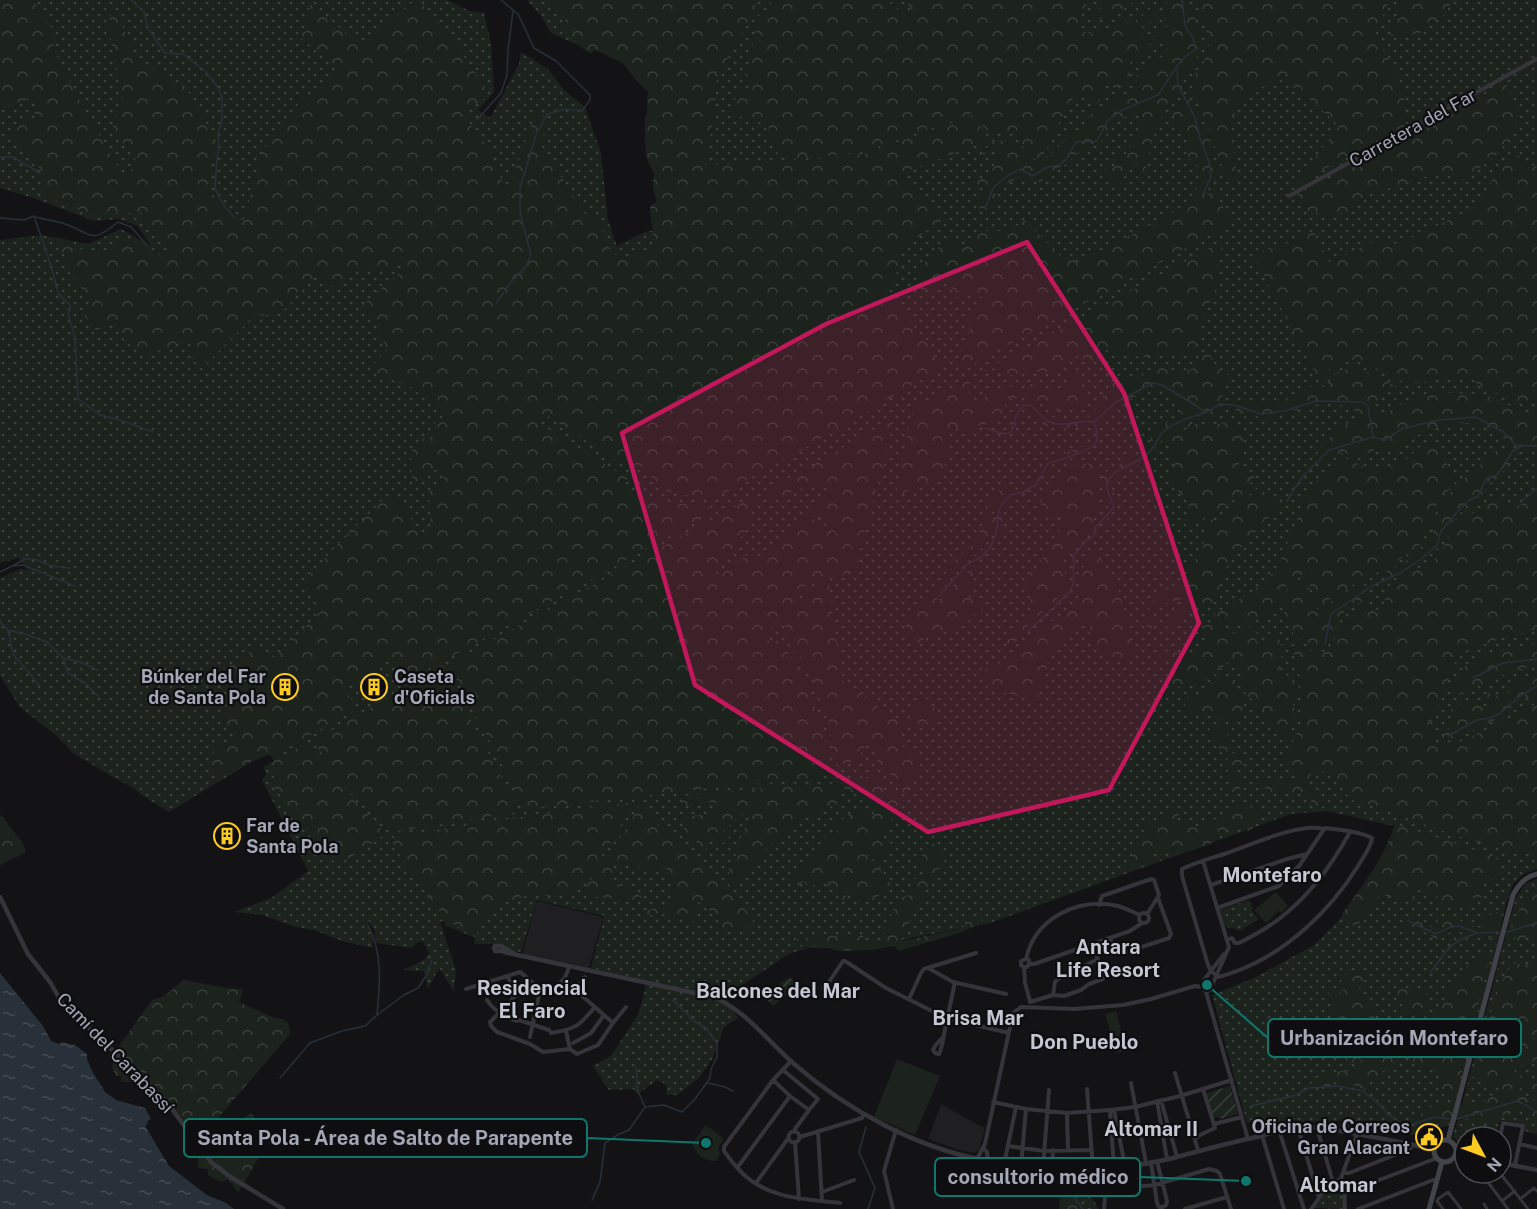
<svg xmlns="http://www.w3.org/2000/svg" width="1537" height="1209" viewBox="0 0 1537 1209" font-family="'Public Sans',sans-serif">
<defs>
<pattern id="grass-dots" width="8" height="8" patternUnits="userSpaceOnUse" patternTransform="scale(1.5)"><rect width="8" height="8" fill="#1b231c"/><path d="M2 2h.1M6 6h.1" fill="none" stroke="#39403b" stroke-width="1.8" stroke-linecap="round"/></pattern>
<pattern id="forest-crowns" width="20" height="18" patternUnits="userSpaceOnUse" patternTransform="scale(1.5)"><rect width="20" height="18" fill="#1b231c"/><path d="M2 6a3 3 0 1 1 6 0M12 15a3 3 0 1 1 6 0" fill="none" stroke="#39403b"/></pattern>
<pattern id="garden-furrows" width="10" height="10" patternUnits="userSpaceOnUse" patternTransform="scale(1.5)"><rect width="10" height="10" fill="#1b231c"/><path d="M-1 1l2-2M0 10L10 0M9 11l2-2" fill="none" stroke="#39403b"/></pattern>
<pattern id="water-ripples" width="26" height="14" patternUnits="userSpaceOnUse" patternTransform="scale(1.5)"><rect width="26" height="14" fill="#283039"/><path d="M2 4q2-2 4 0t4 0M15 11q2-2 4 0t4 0" fill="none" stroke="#444b53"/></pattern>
</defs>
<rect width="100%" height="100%" fill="#131315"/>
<path fill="#1f1f22" d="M 537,901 L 603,917 L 589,968 L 522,954 Z
M 941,1104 L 980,1126 L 985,1127 L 979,1150 L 974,1153 L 959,1150 L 928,1139 Z"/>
<path fill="url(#grass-dots)" d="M 0,0 L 394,0 L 394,1 L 397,0 L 448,0 L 469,11 L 484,13 L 491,43 L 494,92 L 478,110 L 490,118 L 519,64 L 521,52 L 548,69 L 564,90 L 585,107 L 601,153 L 608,220 L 617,246 L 647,231 L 653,231 L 650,210 L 651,205 L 657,202 L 653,187 L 654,173 L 646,157 L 645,119 L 647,113 L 648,92 L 636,80 L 623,63 L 596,50 L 590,53 L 580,46 L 551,33 L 541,16 L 527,0 L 1537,0 L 1537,869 L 1524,874 L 1513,884 L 1506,904 L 1494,956 L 1450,1125 C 1438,1129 1424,1130 1412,1135 L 1340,1127 L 1341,1121 L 1333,1121 L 1277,1123 L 1274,1118 L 1247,1123 L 1212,995 L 1254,978 L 1314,945 L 1347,912 L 1387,850 L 1395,826 L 1327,811 L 1291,814 L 990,923 L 859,948 L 808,948 L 789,954 L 725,996 L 738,1018 L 724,1027 L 712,1060 L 699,1078 L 677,1095 L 667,1095 L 666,1085 L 658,1080 L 637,1094 L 633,1089 L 609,1090 L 593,1066 L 611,1056 L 639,1013 L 647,981 L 591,968 L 604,916 L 537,900 L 521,952 L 512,951 L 500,944 L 477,944 L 474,943 L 475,938 L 445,925 L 445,922 L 440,921 L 456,971 L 454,992 L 439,968 L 428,989 L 424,971 L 404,970 L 424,960 L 429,953 L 423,941 L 416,943 L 412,948 L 376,943 L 375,931 L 370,924 L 368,920 L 368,927 C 372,934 373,940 373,948 L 342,941 L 314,930 L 296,927 L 262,915 L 234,912 L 271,898 L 308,871 L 262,780 L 266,774 L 264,767 L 274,761 L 270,754 L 251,762 L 169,812 L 146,798 L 132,787 L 109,775 L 73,753 L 57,736 L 20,707 L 0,676 L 0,578 L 21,569 L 28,570 L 19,558 L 0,563 L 0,240 L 42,235 L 88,244 L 121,229 L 151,246 L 138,226 L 118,219 L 94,221 L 36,199 L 0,188 Z
M 1537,879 L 1537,1134 L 1524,1131 L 1525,1124 L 1503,1120 L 1499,1123 L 1497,1137 L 1465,1137 L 1465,1151 L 1461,1151 L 1457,1141 L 1453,1137 L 1455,1128 L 1462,1129 L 1456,1127 L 1516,897 L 1525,884 Z
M 1249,900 L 1253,909 L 1251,910 L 1258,918 L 1257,920 L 1240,931 L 1234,928 L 1228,928 L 1227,925 L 1225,926 L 1220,910 Z
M 1080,1179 L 1099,1209 L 1085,1209 L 1062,1180 Z
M 1329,1188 L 1343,1192 L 1344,1209 L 1314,1208 Z"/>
<path fill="url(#forest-crowns)" d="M 0,0 L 33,0 L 55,33 L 53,49 L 87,114 L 124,177 L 138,163 L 112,128 L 123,97 L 108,27 L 113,3 L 138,64 L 155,69 L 187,90 L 216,140 L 208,186 L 222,208 L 237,222 L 244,219 L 262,153 L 305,95 L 308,105 L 339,69 L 301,38 L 311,3 L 362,47 L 415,0 L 419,0 L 450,36 L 486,89 L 484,99 L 464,112 L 476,136 L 487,144 L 509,198 L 511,180 L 536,113 L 548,118 L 541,145 L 584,213 L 601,219 C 603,228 606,246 612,252 C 623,263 641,253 652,247 L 653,232 L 650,210 L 651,205 L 657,202 L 653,187 L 654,173 L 646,157 L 645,119 L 647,113 L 648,92 L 636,80 L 623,63 L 596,50 L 590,53 L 567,37 L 561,29 L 567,17 L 547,0 L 757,0 L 753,12 L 717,78 L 714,116 L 705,165 L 777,163 L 865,154 L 973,115 L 989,140 L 907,171 L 905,186 L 919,189 L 941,221 L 899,250 L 898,270 L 887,292 L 945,366 L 793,455 L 769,466 L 721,496 L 711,500 L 666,491 L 641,466 L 634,472 L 546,415 L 540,424 L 627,478 L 624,485 L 631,492 L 631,495 L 639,500 L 656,500 L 712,508 L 710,514 L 403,683 L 391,660 L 374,667 L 368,675 L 356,683 L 351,680 L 342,686 L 354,703 L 353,711 L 272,757 L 269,754 L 251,762 L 229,775 L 218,773 L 211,766 L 213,749 L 238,736 L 220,719 L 236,698 L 212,677 L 259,646 L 275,658 L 320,612 L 305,580 L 343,539 L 385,498 L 397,497 L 412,520 L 421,539 L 431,527 L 429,492 L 444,477 L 437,469 L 412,484 L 411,451 L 421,445 L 422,439 L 431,437 C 433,425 433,422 445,416 L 413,388 L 380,375 L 371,367 L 387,350 L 376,323 L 367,317 L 362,306 L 393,278 L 404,271 L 401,261 L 387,270 L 354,271 L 342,283 L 335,287 L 318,277 L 303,282 C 299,289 295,298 290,304 C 281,315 267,315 254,316 L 201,369 L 191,357 L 193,336 L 147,356 L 127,343 L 112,324 L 96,330 L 84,315 L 91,299 L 72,277 L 68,261 L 58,244 L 59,238 L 95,256 L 110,248 L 121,237 C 124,238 128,239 131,240 C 148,247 145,262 169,251 L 141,213 L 89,214 L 43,196 L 39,166 L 10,130 L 34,118 L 38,95 L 0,109 Z
M 769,0 L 881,0 L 885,4 L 888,1 L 909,19 L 911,9 L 905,0 L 1093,0 L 1088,3 L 1078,15 L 1081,20 L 1082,32 L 1091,33 L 1113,27 L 1122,18 L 1128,22 L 1143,18 L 1143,13 L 1150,9 L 1157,16 L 1139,30 L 1151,47 L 1148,57 L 1131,60 L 1128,86 L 1113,88 L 1104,83 L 1102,97 L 1096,105 L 1076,94 L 1069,102 L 1044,154 L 1038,161 L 1029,156 L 1014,133 L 1004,134 L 986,130 L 973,113 L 864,152 L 789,160 L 777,153 L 776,147 L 767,139 L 770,121 L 767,117 L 756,124 L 731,112 L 738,90 L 751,87 L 746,77 L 760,10 L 767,12 L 774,8 Z
M 1106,0 L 1134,0 C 1127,11 1105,17 1092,21 L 1094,12 L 1106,6 Z
M 1167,0 L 1188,0 C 1187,9 1194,14 1197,22 C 1201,33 1203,50 1195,60 C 1190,66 1185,71 1180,79 L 1183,88 L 1168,102 L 1152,141 L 1145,172 L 1137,177 L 1136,157 L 1120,184 L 1111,187 L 1103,172 L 1118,165 L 1116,153 L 1127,154 L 1137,134 L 1141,111 L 1118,120 L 1102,141 L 1080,150 L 1067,164 L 1051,171 L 1041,182 L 1020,177 L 997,188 L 992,210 L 976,208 L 980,196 L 989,187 L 972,184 L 992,171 L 998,156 L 1004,150 L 994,149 L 981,156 L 992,141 L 1013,140 L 1027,162 L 1032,165 C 1049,158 1062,146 1072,130 L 1078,136 L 1092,123 L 1088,117 L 1095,109 L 1108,104 L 1110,98 L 1125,94 L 1137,92 L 1136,77 L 1140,66 C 1153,64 1163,59 1168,47 L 1152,38 L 1160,30 L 1167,27 L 1170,18 L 1164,19 Z
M 1196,0 L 1389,0 L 1374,38 L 1388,57 L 1403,90 L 1407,127 L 1359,149 L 1292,188 L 1339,126 L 1311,100 L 1276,76 L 1237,109 L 1230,123 L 1238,185 L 1224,172 L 1205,120 L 1192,88 L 1196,72 L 1210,52 L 1205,24 Z
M 1402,0 L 1453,0 L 1443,16 L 1420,33 L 1391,36 Z
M 1506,84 L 1519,115 L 1510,137 L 1495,157 L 1463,180 L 1441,172 L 1365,196 L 1350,212 L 1330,215 L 1309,212 L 1296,197 L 1441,117 Z
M 1187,96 L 1208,135 L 1217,174 L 1208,187 L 1209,192 L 1187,202 L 1201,183 L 1199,167 L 1188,157 L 1188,137 L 1177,126 L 1172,111 L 1178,103 Z
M 1516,154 L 1527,163 L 1537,167 L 1537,404 L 1523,404 L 1479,386 L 1470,376 L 1414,383 L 1397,380 L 1366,363 L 1349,361 L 1328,370 L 1320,382 L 1253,255 L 1269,249 L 1288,243 L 1313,231 L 1330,263 L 1380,238 L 1399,245 L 1415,236 L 1476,207 L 1488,191 L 1496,167 Z
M 1214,191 L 1232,223 L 962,370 L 957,367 L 970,329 L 968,320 L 971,315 L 983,299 L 979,295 L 965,294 L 956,298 L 946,275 L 939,281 L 935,294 L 913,286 L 925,262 L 951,235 L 964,246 L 979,231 C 1001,230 1006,235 1025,220 L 1064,260 L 1067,253 L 1078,263 Z
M 1223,241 L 1218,262 L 1218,284 L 1206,310 L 1200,330 L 1199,343 L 1190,355 L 1166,352 L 1147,357 L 1130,356 L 1115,355 L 1105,349 L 1092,360 L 1071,355 L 1051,372 L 1026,372 L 1008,376 L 999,367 L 982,372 Z
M 1206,348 L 1217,368 L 1231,377 L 1224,391 L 1217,413 L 1209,420 L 1202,417 L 1194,419 L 1183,429 L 1160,442 L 1152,452 L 1153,457 L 1125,472 L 1110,484 C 1118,498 1117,512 1104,522 L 1098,520 C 1114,505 1108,499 1099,482 L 1106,472 L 1128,460 L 1151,445 L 1150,431 L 1162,427 L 1182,411 L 1171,393 L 1156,389 L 1143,390 L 1137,396 L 1114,407 L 1102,418 L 1094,429 L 1089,424 C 1074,427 1054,434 1041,422 C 1037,418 1033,411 1029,407 L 1025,407 L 1019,414 L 1015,429 L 1011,412 L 1025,401 C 1044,411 1058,426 1082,419 C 1087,418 1090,417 1094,412 C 1104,397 1105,386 1122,374 L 1136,379 L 1153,370 L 1163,368 L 1185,372 L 1200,365 Z
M 1354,367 L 1375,375 L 1396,387 L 1396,399 L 1390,391 L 1372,406 L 1382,415 L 1408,401 L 1425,396 L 1432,389 L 1451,393 L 1481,394 L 1500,401 L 1524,413 L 1537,417 L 1537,450 L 1512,445 L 1494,431 L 1476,423 L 1460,423 L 1428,430 L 1407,441 L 1393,450 L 1376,449 L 1361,457 C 1340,452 1338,450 1320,464 L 1313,458 L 1335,431 L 1356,418 L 1353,406 L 1328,404 L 1313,405 L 1266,419 L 1249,414 L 1242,418 L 1237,410 L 1231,407 L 1221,410 L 1225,400 L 1244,401 L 1269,401 L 1292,397 L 1307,387 L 1327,385 L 1336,373 Z
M 1071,371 L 1082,374 L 1079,383 L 1087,385 L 1085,399 L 1075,409 L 1054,410 L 1030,397 L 1007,399 L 1001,419 L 994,419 L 991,424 L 976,425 L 969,434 L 961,425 L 950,434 L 943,478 L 908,490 L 894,503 L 913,408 L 973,377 L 967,390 L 973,398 L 979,403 C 983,399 987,394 991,392 C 1001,386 1016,386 1027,389 L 1030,384 L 1038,384 L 1040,389 L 1067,388 Z
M 894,417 L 882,471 L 864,533 L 861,549 L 835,527 L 806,511 L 824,501 L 831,482 L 797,490 L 771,502 L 768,489 L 808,468 Z
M 1232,421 L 1244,431 L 1244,453 L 1237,467 L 1255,476 L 1244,493 L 1185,531 L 1190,497 L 1180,494 L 1172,479 L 1174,457 L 1166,441 L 1186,429 L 1188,424 L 1220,424 Z
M 1099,434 L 1098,442 C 1085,454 1070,460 1053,464 L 1036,489 L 1025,495 L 1015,496 L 1004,504 L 1000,535 L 990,524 C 995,506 1003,497 1019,489 C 1027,485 1034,482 1038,475 C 1041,471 1042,465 1043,461 L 1090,444 L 1094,441 L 1095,436 Z
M 1433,442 L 1457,480 L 1437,503 L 1431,524 L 1421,543 L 1414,550 L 1385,569 L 1361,580 L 1319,606 L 1304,573 L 1286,585 L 1278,611 L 1251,622 L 1228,623 L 1208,620 L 1225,607 L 1249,594 L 1265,581 L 1277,569 L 1294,527 L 1300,519 L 1301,506 L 1311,486 L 1326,472 L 1341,468 L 1335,462 L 1337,457 L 1352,460 L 1363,468 L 1373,470 L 1389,468 L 1407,459 L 1420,447 Z
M 1509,450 L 1519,453 L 1495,481 L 1490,483 L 1479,500 L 1463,510 L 1446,531 L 1437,549 L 1413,568 L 1387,582 L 1386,572 L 1416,554 L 1432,532 L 1440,505 L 1460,482 L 1496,451 Z
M 1083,461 L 1086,465 L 1093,463 L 1100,468 L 1103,468 L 1097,481 L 1096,490 L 1098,501 L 1094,519 L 1088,530 L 1063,560 L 1067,586 L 1056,600 L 1025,628 L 1012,648 L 1008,645 L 1005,636 L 1018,625 L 1032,607 L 1026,579 L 1037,568 L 1067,518 L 1046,517 L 1039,514 L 1043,493 L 1058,475 Z
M 1004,487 L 1010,491 L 997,501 L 987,525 L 991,537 C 977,556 957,569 943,588 C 939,593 937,600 934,605 L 967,572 L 980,562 L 968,597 L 986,599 L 980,612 L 958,629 L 935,633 L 917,643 L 910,638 L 904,620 L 936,593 L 951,563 L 965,553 L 977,539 L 983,523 L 986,507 L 996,493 Z
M 1258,488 L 1273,497 L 1277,508 L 1232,558 L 1219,581 L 1220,598 L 1210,604 L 1191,608 L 1170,629 L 1165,625 L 1174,609 L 1187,600 L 1187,598 L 1167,603 L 1152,612 L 1154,629 L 1147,628 C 1148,605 1151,596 1172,585 L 1175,590 L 1180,588 L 1189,575 L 1189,567 L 1203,550 L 1204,528 L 1212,519 L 1218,525 L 1220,516 L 1250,496 Z
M 757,495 L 745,532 L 715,572 L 719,576 L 750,553 L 763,557 L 775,540 L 804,513 L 834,531 L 860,554 L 856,570 L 798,589 L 800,601 L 775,624 L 760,641 L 778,641 L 803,669 L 812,700 L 824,730 L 829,770 L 813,780 L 736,785 L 525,809 L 449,664 Z
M 1533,497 L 1537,499 L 1537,630 L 1503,638 L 1459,653 L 1430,724 L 1437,745 L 1460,742 L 1519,714 L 1537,703 L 1537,856 C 1478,846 1421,823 1365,803 L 1351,800 L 1333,774 L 1314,769 L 1307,781 L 1298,777 L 1293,769 L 1285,759 L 1303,720 L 1302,692 L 1304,686 L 1298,671 L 1293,649 L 1327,652 L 1348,615 L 1369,604 L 1381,613 L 1389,586 L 1439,556 L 1456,522 L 1500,498 L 1517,507 Z
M 1091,551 L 1101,555 L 1102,573 L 1118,588 L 1130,629 L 1134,657 L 1116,661 L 1105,652 L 1089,636 L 1091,623 L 1078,624 L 1049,657 L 1044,681 L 1037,700 L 1028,699 L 988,688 L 981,670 L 1000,663 L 1015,652 L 1028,638 L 1070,609 L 1080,594 L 1083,568 Z
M 1304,577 L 1318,610 L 1363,581 L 1369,598 L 1344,612 L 1332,634 L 1327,649 L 1309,649 L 1308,638 L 1312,630 L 1293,645 L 1293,627 L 1285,620 L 1283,604 L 1288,586 Z
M 829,583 L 835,632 L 844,686 C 864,688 870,701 884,712 C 890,716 899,719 907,722 L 922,695 L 928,700 L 939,717 L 922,728 L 905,728 L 898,743 L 921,762 L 905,794 L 894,784 L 888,769 L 877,769 L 879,748 L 867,742 L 857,761 L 836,765 L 828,720 L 809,671 L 802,659 L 792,648 L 785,637 L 784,632 L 788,616 L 803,602 L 802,590 Z
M 1268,620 L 1257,628 L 1256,641 L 1260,645 L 1270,643 L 1262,635 L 1263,633 L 1278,635 L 1282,648 L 1280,669 L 1299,687 L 1293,704 L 1295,713 L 1290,737 L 1285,737 L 1282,732 L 1278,734 L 1275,733 L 1272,728 L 1264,723 L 1265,709 L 1259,714 L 1254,709 L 1257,703 L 1246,695 L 1243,678 L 1248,671 L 1236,673 L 1234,666 L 1242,657 L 1238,653 L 1213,676 L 1184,689 L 1170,683 L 1167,672 L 1172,666 L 1168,659 L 1162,660 L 1160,656 L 1162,651 C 1183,653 1193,659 1207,640 L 1203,625 C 1217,624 1226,624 1235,635 L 1256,624 Z
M 1537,644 L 1537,664 L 1494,678 L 1468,692 L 1454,696 L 1451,690 C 1453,685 1455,677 1459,673 C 1477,651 1511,650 1537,644 Z
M 443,666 L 493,762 L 517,805 L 519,812 L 392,832 L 327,761 L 313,741 Z
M 1537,670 L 1537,692 L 1514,705 L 1504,716 L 1448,741 L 1438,740 L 1444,735 L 1453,723 L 1448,711 L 1467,701 L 1484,708 L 1488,703 L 1487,693 L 1498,696 L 1514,691 L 1510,686 Z
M 1234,676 L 1242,705 L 1242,722 L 1186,711 L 1183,694 L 1197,701 L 1205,690 L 1217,678 Z
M 1222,723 L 1228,735 L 1226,737 L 1232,749 L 1230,750 L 1236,756 L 1240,756 L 1243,768 L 1237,771 L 1241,787 L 1237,795 L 1232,794 L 1229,797 L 1227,793 L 1232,785 L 1227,776 L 1227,771 L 1233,771 L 1234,768 L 1214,742 L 1215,739 L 1209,728 L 1210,726 L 1219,732 L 1220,725 Z
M 308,743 L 335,776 L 385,834 L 368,847 L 338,864 L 326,855 L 318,845 L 322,840 L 304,825 L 288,814 C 285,800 279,792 269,782 L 276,775 L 267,767 L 276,759 Z
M 881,775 L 888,784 L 884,785 L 883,791 L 894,793 L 899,801 L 898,807 L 882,837 L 894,846 L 884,861 L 867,853 L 869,861 L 877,861 L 883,875 L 891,884 L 880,892 L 874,906 L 867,897 L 863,901 L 851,892 L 846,894 L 846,902 L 820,879 L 811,887 L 808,886 L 803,881 L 797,887 L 789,881 L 796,871 L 802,871 L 802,868 L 826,842 L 822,838 L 839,830 L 833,826 L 853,812 L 864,808 L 864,819 L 874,815 L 871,795 L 863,797 L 872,787 L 864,789 L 848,798 L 841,780 Z
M 1262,779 L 1266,782 L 1272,783 L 1275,779 L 1283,782 L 1293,779 L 1316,787 L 1318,799 L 1328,800 L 1328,804 L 1320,808 L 1313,806 L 1310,798 L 1305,793 L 1280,794 L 1274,790 L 1271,793 L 1258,783 Z
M 837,783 L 844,801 L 794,823 L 767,848 L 732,887 L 726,882 L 730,871 L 728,867 L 734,863 C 737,846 743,831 750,816 L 748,808 L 723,831 L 730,836 L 721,845 L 711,839 L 702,856 L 695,848 L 697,840 L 689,841 L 683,834 L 686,817 L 711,813 L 719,803 L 705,802 L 693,809 L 682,802 L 683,796 L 752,789 L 821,785 Z
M 634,802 L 609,846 L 573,895 L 562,890 L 558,896 L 530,895 L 493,905 L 475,937 L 451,923 L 435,906 L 396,849 L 390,839 L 397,836 L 554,812 Z
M 640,804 L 655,814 L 659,831 L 669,828 L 675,834 L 754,919 C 746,935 737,933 722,930 C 721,917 708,909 698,902 L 696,922 L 672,918 L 668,913 L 657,916 L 641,913 L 675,901 L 666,866 L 654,874 L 633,865 L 616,863 L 611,868 L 615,883 L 643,897 L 630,900 L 585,896 L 582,892 L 629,825 Z
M 1176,806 L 1180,813 L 1174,823 L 1187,824 L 1193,828 L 1229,814 L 1238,806 L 1248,806 L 1262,812 L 1253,828 L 1248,831 C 1238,827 1232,825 1223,832 L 1216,831 L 1211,844 L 1191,851 L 1186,850 L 1171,851 L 1164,854 L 1154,851 L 1151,853 L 1156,861 L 1126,871 L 1147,824 L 1161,821 Z
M 0,814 L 22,842 L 26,852 L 0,865 Z
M 1395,824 L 1454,843 L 1506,861 L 1504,864 L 1500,865 L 1499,866 L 1501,870 C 1494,879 1491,882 1479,883 L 1486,893 L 1484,897 L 1469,898 L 1470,905 C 1461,906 1454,904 1445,905 L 1439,901 L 1436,895 L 1415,889 L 1411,891 L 1415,903 L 1386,896 L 1382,893 L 1374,901 L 1357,927 L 1347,923 L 1342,914 C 1363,885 1384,858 1395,824 Z
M 931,841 L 940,850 L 949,854 L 929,884 L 900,939 L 902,941 L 956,930 L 964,926 L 966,920 L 969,915 L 972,922 L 980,918 L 983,923 L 959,933 L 899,951 L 894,946 L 870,950 L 838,951 L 822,946 L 799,945 L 786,942 L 800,939 L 859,933 L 872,943 L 881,942 L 894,908 L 903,897 L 914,894 L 912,879 L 923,878 L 925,871 L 918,865 L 925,848 L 929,850 Z
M 1537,886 L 1537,933 L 1525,938 L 1523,945 L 1514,941 L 1518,932 L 1513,931 L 1505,943 L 1510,927 L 1516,920 L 1523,900 L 1529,890 Z
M 1496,912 L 1501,918 L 1498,927 L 1491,934 L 1491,939 L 1476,936 L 1466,944 L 1466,934 L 1455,930 L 1436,939 C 1425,931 1418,928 1405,930 L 1405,925 L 1412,920 L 1423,920 L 1427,927 L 1438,926 L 1437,918 L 1447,921 L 1451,914 C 1460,923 1472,927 1485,928 L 1486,925 L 1481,921 Z
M 1490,949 L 1490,958 L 1455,1099 L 1447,1096 L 1441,1089 L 1443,1072 L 1423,1069 L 1413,1062 L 1415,1050 L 1431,1026 L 1447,993 L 1469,964 Z
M 1537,962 L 1537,1061 L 1525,1063 L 1512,1073 L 1518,1077 L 1537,1080 L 1537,1093 L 1534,1094 L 1520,1088 L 1507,1090 L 1494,1087 L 1474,1079 L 1472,1076 L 1477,1069 L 1479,1055 L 1496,993 L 1512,963 L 1530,965 Z
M 1359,969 L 1365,975 L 1362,983 L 1357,991 L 1359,998 L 1368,997 L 1374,1004 L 1376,1015 L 1369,1024 L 1370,1029 L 1376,1025 L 1407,1018 L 1414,1029 L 1410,1052 L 1399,1058 L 1388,1069 L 1383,1071 L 1378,1080 L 1368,1083 L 1372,1091 L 1343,1083 L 1330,1082 L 1331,1092 L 1322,1092 L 1320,1086 L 1309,1087 C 1319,1070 1338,1071 1356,1071 L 1359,1068 L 1347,1059 L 1351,1053 L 1363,1061 L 1365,1055 L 1365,1042 L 1356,1033 L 1351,1024 L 1338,1038 L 1335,1034 L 1336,1031 L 1332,1027 L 1333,1019 L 1329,1014 L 1335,1006 L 1333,999 L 1328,996 L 1329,991 L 1339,995 L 1343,990 L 1341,981 L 1345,975 Z
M 184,980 L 226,988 L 242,989 L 242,995 L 239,1002 L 270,1016 L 285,1020 L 289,1024 L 290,1034 L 213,1124 L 196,1139 L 154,1085 L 139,1082 L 121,1082 L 121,1076 L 116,1076 L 112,1067 L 117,1049 L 152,1000 C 169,996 170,990 184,980 Z
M 1424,983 L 1430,999 L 1431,1009 L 1422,1020 L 1415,1012 L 1410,1009 L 1407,1013 L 1402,1013 L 1402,1005 L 1397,992 L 1401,985 L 1408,989 L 1419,991 Z
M 1519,1091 L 1537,1103 L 1537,1125 L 1533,1124 L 1520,1108 L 1485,1123 L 1466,1119 L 1407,1123 L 1434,1105 L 1480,1105 L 1489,1096 Z
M 250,1113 L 267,1128 L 272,1126 L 276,1131 L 280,1146 L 265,1147 L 238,1193 L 228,1179 L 221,1182 L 208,1175 L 208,1169 L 198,1168 L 198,1155 L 209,1143 L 213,1133 L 227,1134 Z
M 1062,1180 L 1085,1209 L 1059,1209 Z"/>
<path fill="url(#garden-furrows)" d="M 790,977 L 798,986 L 773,1006 L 763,995 Z
M 1230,1086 L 1238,1114 L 1220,1119 L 1219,1117 L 1213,1118 L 1206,1093 Z"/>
<path fill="#1b231c" d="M 1276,892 L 1288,906 L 1281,913 L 1279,911 L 1266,923 L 1254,910 Z
M 1116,1011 L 1126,1050 L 1117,1053 L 1105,1014 Z
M 897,1059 L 940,1076 L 915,1135 L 874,1117 Z
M 706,1125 L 724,1139 L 718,1148 L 720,1155 L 716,1161 C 704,1161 696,1155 692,1144 Z"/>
<path fill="url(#water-ripples)" d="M 0,973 L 43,1026 L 51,1041 L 59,1044 L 61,1042 L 75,1045 L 87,1054 L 87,1059 L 92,1071 L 105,1092 L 116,1100 L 145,1108 L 151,1119 L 148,1120 L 147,1125 L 145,1126 L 169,1166 L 207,1195 L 226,1203 L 234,1209 L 0,1209 Z"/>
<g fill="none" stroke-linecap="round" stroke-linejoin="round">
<path stroke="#283039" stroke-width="1.5" d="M 131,0 L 144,12 L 148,28 L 165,53 L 183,54 L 206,72 L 217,86 L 222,97 L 222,120 L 218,134 L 219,148 L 217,158 L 215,189 L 225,207 L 234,217
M 1177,69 L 1178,85 L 1195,118 L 1200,138 L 1209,162 L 1211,177 L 1203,194
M 477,120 L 501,93 L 507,75 L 508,50 L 513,11
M 0,157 L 13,157 L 40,173
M 986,206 L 993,188 L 1010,174 L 1021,169 L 1032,176 L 1048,167 L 1060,165 L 1067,158 L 1076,142 C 1084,140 1090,144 1097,141 L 1108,120 L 1122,110 L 1158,95 L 1177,66 L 1186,56 L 1196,49 L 1193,38 L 1185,26 L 1182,0
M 36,217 C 46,220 58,221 68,225 C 95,236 92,243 118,222 L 131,227 L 147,245
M 0,218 L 24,220 L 34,216 L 51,266 L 58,293 L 71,306 L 68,314 L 75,337 L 78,399 L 100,415 L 120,420 L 153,432
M 497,302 L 511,282 L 525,268 L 531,255 L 520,212 L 520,188 L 536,135 L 547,114 L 565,109 L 582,111 L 590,100 L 590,95 L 556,61 L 534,48 L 518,14 L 501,0
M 986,428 L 1003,434 L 1011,432 C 1015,424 1015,412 1022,407 C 1031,399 1040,417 1048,421 C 1064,429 1078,419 1094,422 L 1116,402 L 1153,383 L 1162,385 L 1197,406 L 1205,413 L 1220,404 L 1234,405 L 1261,414 L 1288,410 L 1316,401 L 1363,402 L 1368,406 L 1373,437 L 1385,440 L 1402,429 L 1438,420 L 1476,417 L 1503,432 L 1516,445 L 1537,446
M 1287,501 L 1302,477 L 1329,450 L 1373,437
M 1522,501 L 1530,494 L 1537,489
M 14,565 L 25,559 L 34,559 L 52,566 L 70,568
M 0,572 L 12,566 L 23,565 L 75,586
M 939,596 L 968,564 L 982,557 L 991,546 L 996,533 L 999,510 L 1003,502 L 1011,495 L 1023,492 L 1036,485 L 1048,463 C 1059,460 1091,452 1096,442 C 1099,436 1096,430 1095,424
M 0,620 L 1,623 L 8,630 L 13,654 L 40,686
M 8,630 L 28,635 L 47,642 L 63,658 L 80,662 L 98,670
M 1028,631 L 1069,593 L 1073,584 L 1074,579 L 1073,570 L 1074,561 L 1073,556 L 1086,541 L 1094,536 L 1096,527 L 1114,507 C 1112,500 1104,488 1108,481 C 1115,469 1131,465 1142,458 C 1152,453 1156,441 1162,433 C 1170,424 1193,416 1204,413
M 1325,644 L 1331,614 L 1372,586 L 1400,573 L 1421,559 L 1437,545 L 1441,531 L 1461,508 L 1468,501 L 1478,496 L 1486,479 L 1497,475 L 1513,451 L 1522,446
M 64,659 L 68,673 L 85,683 L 98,696
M 1473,678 L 1503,663 L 1537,659
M 1448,736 L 1477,720 L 1490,718 L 1499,714 L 1520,696 L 1537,686
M 1408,921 L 1436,934 L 1451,927 L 1459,926 L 1478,933 L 1499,932
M 1507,932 L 1537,923
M 1431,972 C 1447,949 1450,942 1477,933
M 377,1015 L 404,995 L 418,988 L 426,976 L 432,960
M 636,1068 L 637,1076 L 637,1089 L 645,1107
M 280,1078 L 310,1043 L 342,1031 L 365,1026 L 377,1015 C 380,985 383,953 368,925
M 708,1083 L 725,1087 L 733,1091
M 1251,1106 L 1296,1095 L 1308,1088 L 1338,1086 L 1362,1091 L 1375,1100 L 1388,1114 L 1398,1121 L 1410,1125 L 1435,1117 L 1449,1119
M 1457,1119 L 1517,1101 L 1528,1106 L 1537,1113
M 866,1127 L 859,1152 L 875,1188 L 868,1209
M 1056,1175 L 1083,1209
M 592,1200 L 600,1182 L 605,1143 L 619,1134 L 629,1130 L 645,1107 L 664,1105 L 682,1112 L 695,1099 L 710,1078 L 711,1069 L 717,1057 L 717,1043 L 706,1028 L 695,1022 L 673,1000"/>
<path stroke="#34343a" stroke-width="3" d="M 1478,1173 L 1485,1182 L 1487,1181 L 1508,1209
M 1500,1173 L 1528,1209
M 1520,1199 L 1534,1188 L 1537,1191
M 1502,1201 L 1515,1191
M 1484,1204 L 1487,1209
M 1443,1209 L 1437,1201 L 1438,1199 L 1448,1192 L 1461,1209"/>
<path stroke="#34343a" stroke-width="4" d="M 1289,196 L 1537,59
M 1203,861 L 1229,947 L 1210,990 L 1206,992
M 1211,885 L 1287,859 L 1307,854
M 1099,905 L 1102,896 L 1151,879 L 1154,880 L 1159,895 L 1147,914
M1139 918a5 5 0 1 1 10 0a5 5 0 1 1-10 0Z
M 1110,938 L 1115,952 L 1120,954 L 1169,938 L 1171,934 L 1158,898
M 1227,940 L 1232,938 L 1235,943 L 1239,943 C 1253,936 1267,928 1279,919 C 1309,896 1332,865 1350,832
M 1026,959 L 1029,960 L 1029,964 L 1027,967 L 1024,967 L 1021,965 L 1021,961 L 1026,959 C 1035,918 1078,897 1118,906 C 1125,908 1133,912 1140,915
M 1029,964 L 1034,964 L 1130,931 L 1142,923
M 1024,967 L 1025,983 L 1030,1001
M 928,968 L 953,982 L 1006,994
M 1216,975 L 1211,971 L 1208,965 L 1182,876 L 1182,869 C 1196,862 1212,858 1227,853 C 1250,845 1301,822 1323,829
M 508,976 L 511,985 L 511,987 L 516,995
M 1216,977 C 1223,977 1230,973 1237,971 C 1287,952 1330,911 1358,866 C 1363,857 1371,848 1372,838 C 1359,831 1340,830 1325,828 L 1299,866 L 1279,886 L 1217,908
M 564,980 L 613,1023 L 598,1045 L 577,1054 L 570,1049 L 566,1031
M 530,981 L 512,999 L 511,1003 L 507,1005 L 490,1022 L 491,1026 L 497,1032 L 530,1044 L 543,1052 L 570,1049
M 511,985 L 515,983 L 518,987
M 827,985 L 827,989 L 824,991 L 823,988 L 827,985 L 843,961 L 845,961 L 886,988 L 944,1017
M 1202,987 L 1204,980 L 1224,954
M 466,989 L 520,972 C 526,976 530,982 536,985 C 552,992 566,983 569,966
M 576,989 L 585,977
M 1053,995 L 1055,982 L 1058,979 L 1098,959
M 909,999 L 921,973 L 924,969 L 976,953
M 487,1000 C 493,1010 506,1017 517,1021 L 519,1020 L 549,1030 L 551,1033 C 576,1029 579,1026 595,1007
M 1030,1002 L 1053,995 L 1064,996 L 1081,990 L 1089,984 L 1103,979 L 1103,976 L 1093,944
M 948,1015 L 955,982
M 950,1019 L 1009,1033
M 613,1023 L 626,1007
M 530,1037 L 541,986
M 942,1038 L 935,1046 L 933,1050 L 935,1053 L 939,1054 C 943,1046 944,1031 947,1021
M 573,1043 L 591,1033 L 604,1015
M 791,1061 L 773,1080 L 729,1140 L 724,1147 L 724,1151 C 729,1158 735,1166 742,1173 C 769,1199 804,1199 840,1203
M 783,1070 L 818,1099 L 809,1110
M 1175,1073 L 1198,1150
M 773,1080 L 790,1096 L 809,1110 L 795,1129 L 795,1131
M 1131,1083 L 1146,1163
M 1087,1089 L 1093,1169
M 1161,1100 L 1177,1157
M 1157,1101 L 1167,1159
M 993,1102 L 1026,1109 L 1067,1113 L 1110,1110 L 1135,1107 L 1180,1096 L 1232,1080
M 1110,1110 L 1114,1167
M 1114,1110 L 1125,1166
M 1067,1113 L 1068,1150
M 1214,1124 L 1242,1117
M 1298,1128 L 1319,1197
M 1317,1128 L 1333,1182
M 1279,1130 L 1304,1209
M 818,1131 L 822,1201
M788.5 1137a5.5 5.5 0 1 1 11 0a5.5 5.5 0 1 1-11 0Z
M 1262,1135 L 1284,1209
M 800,1137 L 862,1118 L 864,1114
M 1500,1137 L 1503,1123 L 1523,1126 L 1515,1165
M 1195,1139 L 1200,1135 L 1215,1128 L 1203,1089
M 795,1142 L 799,1199
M 1519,1144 L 1537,1148
M 1008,1146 L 1044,1151 L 1091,1150
M 983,1148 L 987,1152 L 988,1161
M 977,1159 L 985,1144 L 1013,1013 L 1021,1007 L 1074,1009 L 1123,1005 L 1151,999 L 1195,986 L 1202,987 L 1206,992 L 1248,1139
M 1151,1162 L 1157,1203 L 1159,1207 L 1163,1207 L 1166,1205 L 1167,1201 L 1157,1161
M 1004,1164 L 1016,1107
M 1021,1166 L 1026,1109
M 737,1168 L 790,1096
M 1043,1168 L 1049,1090
M 1052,1169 L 1053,1150
M 1343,1173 L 1349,1173 L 1410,1149 L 1412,1145
M 1340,1181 L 1357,1134
M 756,1183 L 787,1140 L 789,1139
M 822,1192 L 854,1180
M 1345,1193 L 1437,1158
M 893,1209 L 884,1171 L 896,1130
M 1104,1209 C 1105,1201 1103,1193 1112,1189 L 1155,1185 L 1209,1169 L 1217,1171 L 1220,1174 L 1231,1209
M 1185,1209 L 1227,1197
M 1311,1209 C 1320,1199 1325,1183 1339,1180 L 1344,1185 L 1345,1209
M 1358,1209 L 1433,1180 L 1437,1181"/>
<path stroke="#34343a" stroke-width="4.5" d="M 0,897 L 28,954 L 50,982 L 62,1003 L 153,1088 L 169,1105 L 211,1162 L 229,1176 L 283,1209
M 515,954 L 501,946 L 495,946 L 494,948 L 495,951 L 501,951 L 508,953 L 713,997 C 744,1009 768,1041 793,1063 C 847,1110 917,1149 989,1161 C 1048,1172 1110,1173 1169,1159 C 1196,1152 1224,1144 1252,1138 C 1267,1135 1281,1129 1296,1128 C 1321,1126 1344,1132 1368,1136 C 1390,1140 1412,1144 1434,1150
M 1456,1154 L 1465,1156
M 1501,1163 L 1537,1170"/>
<path stroke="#41434a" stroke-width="5" d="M1434 1151a11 11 0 1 1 22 0a11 11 0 1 1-22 0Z
M 1448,1140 L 1513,895 C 1519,884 1525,877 1537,874
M 1429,1209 L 1442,1162"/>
</g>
<path fill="#c2185b" fill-opacity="0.2" stroke="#c2185b" stroke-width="4.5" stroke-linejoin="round" d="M 1027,242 L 1124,393 L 1199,623 L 1109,790 L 928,832 L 695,685 L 622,433 L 826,324 Z"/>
<defs>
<symbol id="building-ring" viewBox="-11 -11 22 22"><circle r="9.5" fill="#0e0e10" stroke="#fecb21" stroke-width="1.5"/><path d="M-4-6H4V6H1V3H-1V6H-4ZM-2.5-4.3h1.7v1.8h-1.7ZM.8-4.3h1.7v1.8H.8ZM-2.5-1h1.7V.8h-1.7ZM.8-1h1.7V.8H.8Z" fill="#fecb21"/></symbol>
<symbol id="civic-ring" viewBox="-11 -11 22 22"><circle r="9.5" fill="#0e0e10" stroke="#fecb21" stroke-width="1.5"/><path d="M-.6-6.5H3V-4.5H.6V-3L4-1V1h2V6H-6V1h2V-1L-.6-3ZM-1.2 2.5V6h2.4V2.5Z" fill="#fecb21"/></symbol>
</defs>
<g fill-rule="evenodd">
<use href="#building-ring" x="270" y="672" width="30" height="30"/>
<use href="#building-ring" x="359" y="672" width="30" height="30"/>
<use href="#building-ring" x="212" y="821" width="30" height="30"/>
<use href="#civic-ring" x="1414" y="1122" width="30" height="30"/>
</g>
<g text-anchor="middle" stroke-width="4.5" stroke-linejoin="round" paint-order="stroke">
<g font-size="18" fill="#a3a7b6" stroke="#0e0e10">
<text transform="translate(1413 128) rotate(-29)" y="6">Carretera del Far</text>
<text transform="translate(115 1053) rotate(46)" y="6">Camí del Carabassí</text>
</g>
<g font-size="18" font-weight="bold" fill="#a3a7b6" stroke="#0e0e10" text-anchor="end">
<text x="266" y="683">Búnker del Far<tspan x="266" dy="21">de Santa Pola</tspan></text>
<text x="394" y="683" text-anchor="start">Caseta<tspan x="394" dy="21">d'Oficials</tspan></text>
<text x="246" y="832" text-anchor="start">Far de<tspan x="246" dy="21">Santa Pola</tspan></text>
<text x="1410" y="1133">Oficina de Correos<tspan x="1410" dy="21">Gran Alacant</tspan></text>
</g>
<g font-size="20" font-weight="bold" fill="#c5c7d2" stroke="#0e0e10">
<text x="1272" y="882">Montefaro</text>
<text x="1108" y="954">Antara<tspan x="1108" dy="23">Life Resort</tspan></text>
<text x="532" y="995">Residencial<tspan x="532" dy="23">El Faro</tspan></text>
<text x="778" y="998">Balcones del Mar</text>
<text x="978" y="1025">Brisa Mar</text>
<text x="1084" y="1049">Don Pueblo</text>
<text x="1151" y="1136">Altomar II</text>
<text x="1338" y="1192">Altomar</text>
</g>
</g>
<path fill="none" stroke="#0f766e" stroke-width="2" d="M1207 985L1268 1038M706 1143L587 1138M1246 1181L1140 1177"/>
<g fill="#0f766e" stroke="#0e0e10" stroke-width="2">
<circle cx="1207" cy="985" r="6"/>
<circle cx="706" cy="1143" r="6"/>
<circle cx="1246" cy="1181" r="6"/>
</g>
<g fill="#0e0e10" stroke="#0f766e" stroke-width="2">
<rect x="1268" y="1019" width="253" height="38" rx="6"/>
<rect x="184" y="1119" width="403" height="38" rx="6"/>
<rect x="935" y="1158" width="205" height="38" rx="6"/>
</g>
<g font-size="20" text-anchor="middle" font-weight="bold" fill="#a3a7b6">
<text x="1394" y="1045">Urbanización Montefaro</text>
<text x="385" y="1145">Santa Pola - Área de Salto de Parapente</text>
<text x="1038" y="1184">consultorio médico</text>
</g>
<g transform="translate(1483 1155) rotate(131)"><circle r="28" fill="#0e0e10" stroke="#4a4b52" stroke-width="1.5"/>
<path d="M0-4.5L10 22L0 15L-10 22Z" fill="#fecb21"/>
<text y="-9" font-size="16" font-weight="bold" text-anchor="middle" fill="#a3a7b6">N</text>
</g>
</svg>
